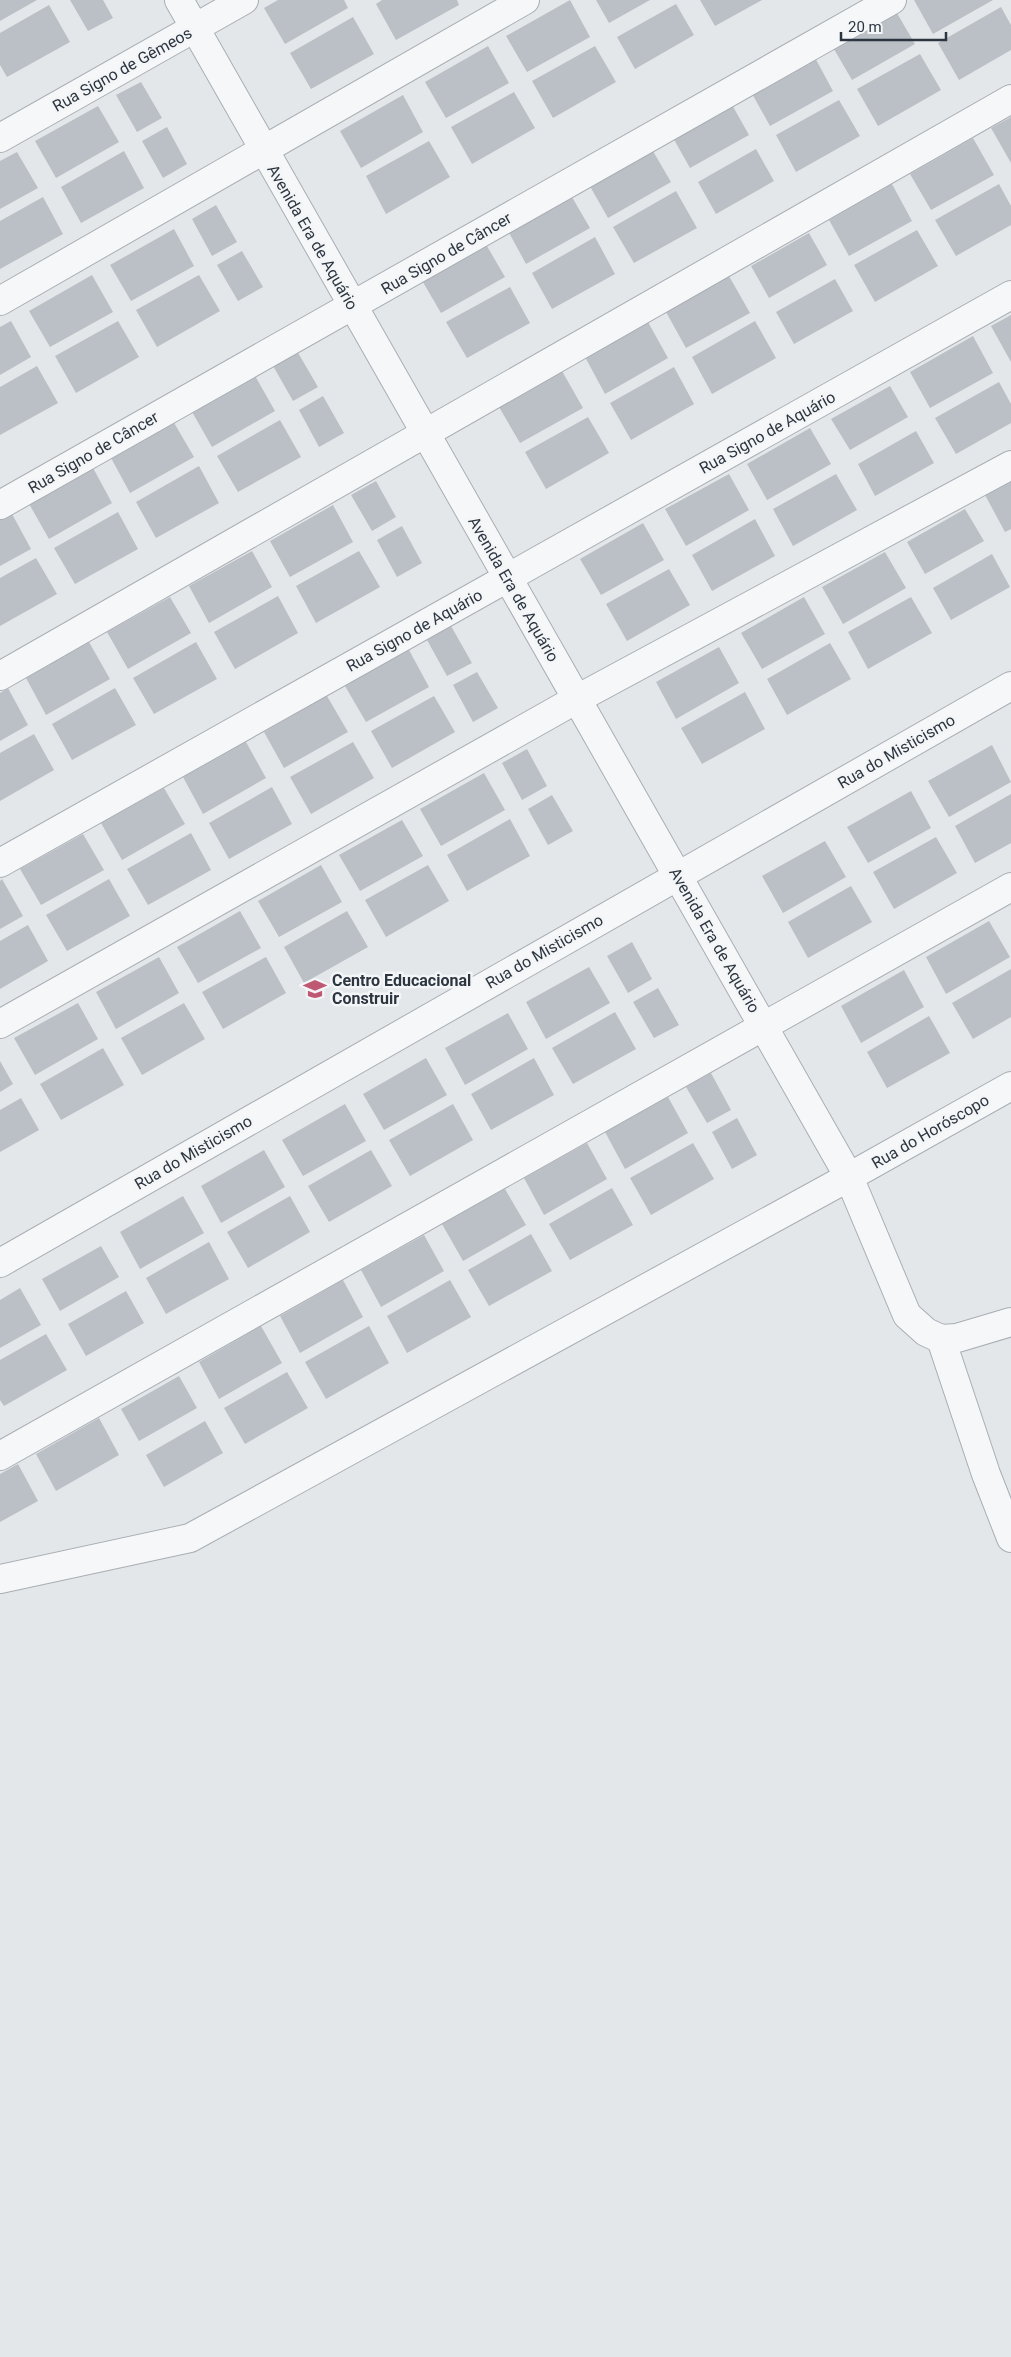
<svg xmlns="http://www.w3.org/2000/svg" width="1011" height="2357" viewBox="0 0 1011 2357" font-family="Roboto,sans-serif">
<rect width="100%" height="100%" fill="#e3e7ea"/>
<path fill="#bbc0c6" d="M 0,0 L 37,0 L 0,21 Z
M 70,0 L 103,0 L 113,18 L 88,31 Z
M 278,0 L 344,0 L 348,8 L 285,44 L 264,8 Z
M 382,0 L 457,0 L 459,5 L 396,40 L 376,4 Z
M 570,0 L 590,37 L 527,72 L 506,36 Z
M 596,0 L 650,0 L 609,23 Z
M 700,0 L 762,0 L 715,26 Z
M 914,0 L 993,0 L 933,34 Z
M 676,4 L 694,35 L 635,69 L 617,37 Z
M 49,5 L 70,42 L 7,77 L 0,65 L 0,33 Z
M 1001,7 L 1011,25 L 1011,50 L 959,80 L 938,43 Z
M 894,8 L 915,44 L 852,80 L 831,44 Z
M 353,17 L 374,54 L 311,89 L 290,53 Z
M 488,46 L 509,83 L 446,118 L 425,82 Z
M 595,46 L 616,82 L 553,118 L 532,81 Z
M 813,54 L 833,91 L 770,126 L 750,90 Z
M 920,54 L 941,90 L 878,126 L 857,89 Z
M 141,82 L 162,118 L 137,132 L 116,95 Z
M 514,92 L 535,128 L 472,164 L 451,127 Z
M 403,95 L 423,132 L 361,168 L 340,131 Z
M 839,100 L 860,136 L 796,172 L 776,135 Z
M 731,103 L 749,135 L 690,168 L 672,136 Z
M 98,106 L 119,142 L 56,178 L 35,141 Z
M 1011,117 L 1011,163 L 991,128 Z
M 167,127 L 187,164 L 163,178 L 142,141 Z
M 973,138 L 994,175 L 931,210 L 910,174 Z
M 429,141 L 450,177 L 386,214 L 366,176 Z
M 650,146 L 671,182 L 608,218 L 587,181 Z
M 756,149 L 774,181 L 716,214 L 698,182 Z
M 124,151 L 144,188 L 81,223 L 61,187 Z
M 17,152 L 38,188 L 0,209 L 0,161 Z
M 892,184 L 912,221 L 849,256 L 829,220 Z
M 999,184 L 1011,206 L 1011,225 L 956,256 L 935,220 Z
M 676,191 L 697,228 L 634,263 L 613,227 Z
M 569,192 L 590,228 L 526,264 L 506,227 Z
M 43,197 L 63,234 L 0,269 L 0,221 Z
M 216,205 L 237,242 L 212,256 L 192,219 Z
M 174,229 L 194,266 L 131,301 L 110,265 Z
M 917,230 L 938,266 L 875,302 L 854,265 Z
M 809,233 L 827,265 L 769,298 L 751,266 Z
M 595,237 L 615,274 L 552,309 L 532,273 Z
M 484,241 L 505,277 L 441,313 L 420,277 Z
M 242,251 L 263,287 L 238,301 L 217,265 Z
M 92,275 L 113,312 L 50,347 L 29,311 Z
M 199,275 L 220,311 L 157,347 L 136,310 Z
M 729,276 L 750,313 L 686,348 L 666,312 Z
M 835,279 L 853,311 L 794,344 L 776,312 Z
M 510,287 L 530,323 L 467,358 L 446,322 Z
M 1011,315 L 1011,362 L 991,326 Z
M 11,321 L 31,357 L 0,375 L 0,327 Z
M 118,321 L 139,357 L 76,393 L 55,356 Z
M 755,321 L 776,358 L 712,394 L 692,357 Z
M 648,322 L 668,358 L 605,394 L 585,357 Z
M 973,336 L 993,373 L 930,408 L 910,372 Z
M 297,351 L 318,387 L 293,401 L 272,364 Z
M 37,366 L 58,403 L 0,435 L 0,387 Z
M 674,367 L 694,404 L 631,440 L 610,403 Z
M 562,371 L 583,408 L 520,443 L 499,407 Z
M 254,374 L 275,411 L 212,447 L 191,410 Z
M 999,382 L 1011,404 L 1011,423 L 956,454 L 935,418 Z
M 890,386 L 908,417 L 850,450 L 831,419 Z
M 323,396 L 344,433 L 319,447 L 299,410 Z
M 588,417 L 609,453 L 546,489 L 525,452 Z
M 280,420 L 301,457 L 238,492 L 217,456 Z
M 173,421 L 194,457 L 130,493 L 110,456 Z
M 810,428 L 831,464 L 767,500 L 747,464 Z
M 916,431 L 934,463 L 875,496 L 858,464 Z
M 92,466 L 112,503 L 49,539 L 28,502 Z
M 199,466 L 219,503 L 156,538 L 136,502 Z
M 729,474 L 749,510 L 686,546 L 665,509 Z
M 836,474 L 857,510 L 793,546 L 773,509 Z
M 376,481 L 396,517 L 372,531 L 351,495 Z
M 1011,481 L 1011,529 L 1005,532 L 985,495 Z
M 333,505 L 353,542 L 290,577 L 270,541 Z
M 965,509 L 984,541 L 925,574 L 907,542 Z
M 11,512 L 31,549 L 0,566 L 0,518 Z
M 118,512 L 138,549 L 75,584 L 54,548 Z
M 755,519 L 775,556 L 712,591 L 692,555 Z
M 643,523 L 664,560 L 601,595 L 580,559 Z
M 402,526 L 422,563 L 397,577 L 377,540 Z
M 252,551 L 272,587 L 209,623 L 189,586 Z
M 359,551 L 380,587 L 316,623 L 296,586 Z
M 885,552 L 906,588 L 843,624 L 822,587 Z
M 992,554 L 1010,587 L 951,620 L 933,588 Z
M 36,558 L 57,594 L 0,626 L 0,578 Z
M 669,569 L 690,605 L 627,641 L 606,604 Z
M 278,596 L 298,633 L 235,669 L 214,632 Z
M 170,597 L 191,633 L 128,669 L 107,632 Z
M 804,597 L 825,634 L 762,669 L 741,633 Z
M 911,597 L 932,633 L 868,669 L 848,632 Z
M 451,626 L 472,663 L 447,676 L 427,640 Z
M 89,642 L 110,679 L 46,715 L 26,678 Z
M 196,642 L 217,679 L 154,714 L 133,678 Z
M 830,643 L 851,679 L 787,715 L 767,679 Z
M 719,647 L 739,683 L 676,719 L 656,682 Z
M 409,650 L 429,687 L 366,722 L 345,686 Z
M 477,672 L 498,708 L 473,722 L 453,685 Z
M 8,688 L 28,725 L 0,741 L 0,693 Z
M 115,688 L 136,725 L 72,760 L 52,724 Z
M 745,692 L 765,729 L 702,764 L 681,728 Z
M 327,696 L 348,732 L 284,768 L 264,732 Z
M 434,696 L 455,732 L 392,768 L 371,731 Z
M 34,734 L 54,770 L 0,801 L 0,753 Z
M 246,742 L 266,778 L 203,814 L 183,777 Z
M 353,742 L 374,778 L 311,814 L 290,777 Z
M 992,745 L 1011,782 L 949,817 L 928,781 Z
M 527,749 L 547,786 L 522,800 L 502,763 Z
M 484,773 L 505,810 L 441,846 L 420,809 Z
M 272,787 L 292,824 L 229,859 L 209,823 Z
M 164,788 L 185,824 L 122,860 L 101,823 Z
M 911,791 L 931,828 L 868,863 L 847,827 Z
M 1011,794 L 1011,843 L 975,863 L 955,826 Z
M 552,795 L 573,831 L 548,845 L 528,809 Z
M 510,819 L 530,856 L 467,891 L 447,855 Z
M 402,820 L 423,856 L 360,891 L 339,855 Z
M 191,833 L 211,870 L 148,905 L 127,869 Z
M 83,834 L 104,870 L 41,905 L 20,869 Z
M 936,837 L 957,873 L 894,909 L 873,872 Z
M 825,841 L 846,877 L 783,913 L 762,876 Z
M 321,865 L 342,902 L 279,937 L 258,901 Z
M 428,865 L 449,901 L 386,937 L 365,900 Z
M 2,879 L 23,916 L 0,929 L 0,881 Z
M 109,879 L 130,916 L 67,951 L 46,915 Z
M 851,886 L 872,922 L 808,958 L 788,922 Z
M 240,911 L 261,948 L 198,983 L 177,947 Z
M 347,911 L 368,947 L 304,983 L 284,947 Z
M 989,921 L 1010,957 L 946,994 L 926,957 Z
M 28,925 L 48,961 L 0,989 L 0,941 Z
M 632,942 L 652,979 L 628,993 L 607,956 Z
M 159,957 L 179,993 L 116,1029 L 96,992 Z
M 266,957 L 286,993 L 223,1029 L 202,992 Z
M 589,967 L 610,1003 L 546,1039 L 526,1002 Z
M 1011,969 L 1011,1017 L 973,1039 L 952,1003 Z
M 904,970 L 924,1007 L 861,1043 L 841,1006 Z
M 658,988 L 679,1025 L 654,1038 L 633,1002 Z
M 78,1003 L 98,1039 L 35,1075 L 14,1038 Z
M 184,1003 L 205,1039 L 142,1075 L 121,1038 Z
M 615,1012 L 636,1049 L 573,1084 L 552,1048 Z
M 508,1013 L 528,1049 L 465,1085 L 445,1048 Z
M 929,1016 L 950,1053 L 887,1088 L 867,1052 Z
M 103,1048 L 124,1085 L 61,1120 L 40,1084 Z
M 426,1058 L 447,1095 L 384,1130 L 363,1094 Z
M 534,1058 L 554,1095 L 491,1130 L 471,1094 Z
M 0,1061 L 13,1084 L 0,1092 Z
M 711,1073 L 731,1110 L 707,1123 L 686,1087 Z
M 668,1097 L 688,1133 L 625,1169 L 605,1132 Z
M 21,1098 L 39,1130 L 0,1152 L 0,1110 Z
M 345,1104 L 366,1141 L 303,1176 L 282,1140 Z
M 453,1104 L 473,1140 L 410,1176 L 389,1140 Z
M 737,1118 L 757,1155 L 732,1169 L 712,1132 Z
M 587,1143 L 607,1179 L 544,1215 L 524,1178 Z
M 693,1143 L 714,1179 L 651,1215 L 630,1178 Z
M 264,1150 L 285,1187 L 221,1223 L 201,1186 Z
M 371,1150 L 392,1186 L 329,1222 L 308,1186 Z
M 612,1188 L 633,1225 L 570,1260 L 549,1224 Z
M 505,1189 L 526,1225 L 463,1261 L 442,1224 Z
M 183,1196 L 204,1233 L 140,1269 L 120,1232 Z
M 290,1196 L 310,1232 L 248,1268 L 227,1232 Z
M 531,1234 L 552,1271 L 489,1306 L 468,1270 Z
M 424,1235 L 444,1271 L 381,1307 L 361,1270 Z
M 209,1242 L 229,1279 L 166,1314 L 146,1278 Z
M 101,1246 L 119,1277 L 60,1311 L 42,1279 Z
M 343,1280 L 363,1317 L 300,1353 L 280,1316 Z
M 450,1280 L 471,1317 L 407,1353 L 387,1316 Z
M 20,1288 L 41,1325 L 0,1348 L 0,1300 Z
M 126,1291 L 144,1323 L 86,1356 L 68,1324 Z
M 261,1326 L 282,1363 L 219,1399 L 199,1362 Z
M 369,1326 L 389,1363 L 326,1399 L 305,1362 Z
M 46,1334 L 67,1370 L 4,1406 L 0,1400 L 0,1360 Z
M 287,1372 L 308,1408 L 245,1444 L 224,1408 Z
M 179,1376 L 197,1408 L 139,1441 L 121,1409 Z
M 99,1418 L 119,1455 L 56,1491 L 36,1454 Z
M 205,1421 L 223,1453 L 164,1487 L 146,1455 Z
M 18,1464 L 38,1501 L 0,1522 L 0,1474 Z"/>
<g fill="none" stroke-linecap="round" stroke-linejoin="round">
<defs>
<path id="minor" d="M 0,138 L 244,0
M 0,301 L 525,0
M 0,505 L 892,0
M 0,676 L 1011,99
M 0,863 L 1011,295
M 677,875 L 849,1177 L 907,1315 L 926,1332 L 941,1339 L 957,1338 L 1011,1322
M 0,1024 L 577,699 L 1011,465
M 941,1339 L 986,1474 L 1011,1538
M 0,1456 L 1011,887
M 0,1579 L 190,1538 L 849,1177 L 1011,1086"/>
<path id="tertiary" d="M 179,0 L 677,875
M 0,1263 L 1011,686"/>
</defs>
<use href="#minor" stroke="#a9aeb4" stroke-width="30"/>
<use href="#tertiary" stroke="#a9aeb4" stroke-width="30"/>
<use href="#minor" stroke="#f6f7f8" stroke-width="28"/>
<use href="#tertiary" stroke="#f6f7f8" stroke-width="28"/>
</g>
<defs>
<symbol id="school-bare" viewBox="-9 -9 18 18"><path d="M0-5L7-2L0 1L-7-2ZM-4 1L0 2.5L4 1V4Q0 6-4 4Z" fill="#bf5873" stroke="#f3f5f7" stroke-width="2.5" paint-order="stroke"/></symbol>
</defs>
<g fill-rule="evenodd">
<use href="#school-bare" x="299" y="973" width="32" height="32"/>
</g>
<g text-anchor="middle" stroke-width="5" stroke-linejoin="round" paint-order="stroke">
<g font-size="16" fill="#2d3640" stroke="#f3f5f7">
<text transform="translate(122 69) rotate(-29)" y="6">Rua Signo de Gêmeos</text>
<text transform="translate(313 237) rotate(60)" y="6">Avenida Era de Aquário</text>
<text transform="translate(446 253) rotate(-30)" y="6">Rua Signo de Câncer</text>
<text transform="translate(767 432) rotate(-29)" y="6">Rua Signo de Aquário</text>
<text transform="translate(93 452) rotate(-30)" y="6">Rua Signo de Câncer</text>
<text transform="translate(514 589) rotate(60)" y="6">Avenida Era de Aquário</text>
<text transform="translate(414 630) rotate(-29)" y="6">Rua Signo de Aquário</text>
<text transform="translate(896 751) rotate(-30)" y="6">Rua do Misticismo</text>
<text transform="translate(715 940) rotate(60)" y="6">Avenida Era de Aquário</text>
<text transform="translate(544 951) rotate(-30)" y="6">Rua do Misticismo</text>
<text transform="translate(930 1131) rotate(-30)" y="6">Rua do Horóscopo</text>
<text transform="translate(193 1152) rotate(-30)" y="6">Rua do Misticismo</text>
</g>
<g font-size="16" font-weight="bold" fill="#2d3640" stroke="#f3f5f7" text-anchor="start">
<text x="332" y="986">Centro Educacional<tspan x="332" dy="18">Construir</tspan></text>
</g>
</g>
<path d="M841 32v8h105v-8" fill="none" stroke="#2d3640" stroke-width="2.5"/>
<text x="848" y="32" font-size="15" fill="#2d3640" stroke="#f3f5f7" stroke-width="4" paint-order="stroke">20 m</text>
</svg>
